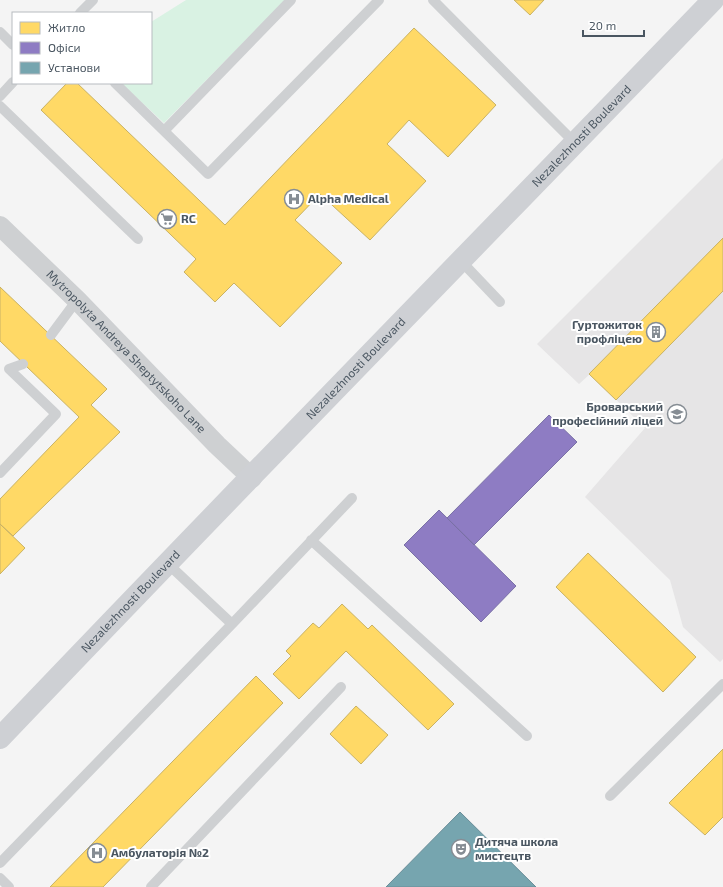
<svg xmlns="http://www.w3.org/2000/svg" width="723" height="887" viewBox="0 0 723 887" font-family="'Exo 2',sans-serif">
<rect width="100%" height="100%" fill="#f4f4f4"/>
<path fill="#e6e5e6" d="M 723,158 L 723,659 L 720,662 L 683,627 L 670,580 L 585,497 L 645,428 L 590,374 L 579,384 L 537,344 Z"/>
<path fill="#d9f2e3" d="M 186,0 L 285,0 L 164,123 L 121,83 L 151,83 L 151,22 Z"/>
<path fill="#ffd966" stroke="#c9b264" d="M 514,0 L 544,0 L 530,15 Z
M 414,28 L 496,105 L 448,157 L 409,120 L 387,144 L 426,181 L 370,240 L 320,194 L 295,220 L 342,263 L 280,327 L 234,283 L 215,302 L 184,272 L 196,259 L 41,110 L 67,83 L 77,83 L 225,225 Z
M 723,238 L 723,291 L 616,400 L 589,374 Z
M 0,287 L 107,389 L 91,405 L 120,432 L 13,536 L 0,524 L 0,499 L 79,417 L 0,341 Z
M 0,524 L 25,548 L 0,574 Z
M 588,553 L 696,657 L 663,692 L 556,587 Z
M 342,604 L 368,629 L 372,625 L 454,704 L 428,730 L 346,651 L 299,699 L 273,674 L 291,656 L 286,651 L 313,623 L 319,628 Z
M 256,676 L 283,703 L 103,887 L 50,887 Z
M 356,706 L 388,735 L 361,764 L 330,734 Z
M 723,749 L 723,817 L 705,835 L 669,803 Z"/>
<path fill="#8e7cc3" stroke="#7a71a6" d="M 549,415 L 577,442 L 474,545 L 447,518 Z
M 439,510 L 516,586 L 481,622 L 404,545 Z"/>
<path fill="#76a5af" stroke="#698d98" d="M 460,812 L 536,887 L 386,887 Z"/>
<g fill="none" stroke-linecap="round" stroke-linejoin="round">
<path stroke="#ced0d2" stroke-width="10" d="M 433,0 L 540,108 L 575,143
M 80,13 L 93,0
M 0,32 L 13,45
M 115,83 L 208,174 L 379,0
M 0,96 L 13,82
M 0,106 L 138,239
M 164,131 L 291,0
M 461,261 L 500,302
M 51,335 L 77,300
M 0,473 L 56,414 L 9,369 L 23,364
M 311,540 L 527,736
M 232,624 L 352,498
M 610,796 L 723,684
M 0,863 L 232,624 L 167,563
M 0,878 L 9,887
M 151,887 L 341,687"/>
<path stroke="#ced0d2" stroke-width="20" id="s1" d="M 0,226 L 77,300 L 217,445 L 252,478"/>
<path stroke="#ced0d4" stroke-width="22" id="s2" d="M 0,738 C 236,490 476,246 713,0"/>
</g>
<defs>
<symbol id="hospital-ring" viewBox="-11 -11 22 22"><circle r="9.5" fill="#fff" stroke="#868d94" stroke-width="1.5"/><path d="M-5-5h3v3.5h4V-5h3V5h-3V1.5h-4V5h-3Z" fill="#868d94"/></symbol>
<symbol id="supermarket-ring" viewBox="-11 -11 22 22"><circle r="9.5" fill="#fff" stroke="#868d94" stroke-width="1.5"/><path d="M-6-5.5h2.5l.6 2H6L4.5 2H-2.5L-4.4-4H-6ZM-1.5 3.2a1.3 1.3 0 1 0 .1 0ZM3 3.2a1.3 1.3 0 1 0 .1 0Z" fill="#868d94"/></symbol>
<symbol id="building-ring" viewBox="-11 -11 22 22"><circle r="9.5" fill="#fff" stroke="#868d94" stroke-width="1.5"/><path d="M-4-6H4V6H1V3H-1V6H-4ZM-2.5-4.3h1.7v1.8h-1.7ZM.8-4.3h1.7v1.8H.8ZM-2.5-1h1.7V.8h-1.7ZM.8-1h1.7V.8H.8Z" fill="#868d94"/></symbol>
<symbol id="university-ring" viewBox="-11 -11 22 22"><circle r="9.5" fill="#fff" stroke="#868d94" stroke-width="1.5"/><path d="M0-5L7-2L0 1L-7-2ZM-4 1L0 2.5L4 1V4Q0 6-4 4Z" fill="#868d94"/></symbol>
<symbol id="theatre-ring" viewBox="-11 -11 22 22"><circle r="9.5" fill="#fff" stroke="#868d94" stroke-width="1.5"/><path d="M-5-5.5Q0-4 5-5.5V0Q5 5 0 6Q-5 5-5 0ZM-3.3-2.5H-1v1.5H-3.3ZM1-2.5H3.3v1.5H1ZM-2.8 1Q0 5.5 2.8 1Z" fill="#868d94"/></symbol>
</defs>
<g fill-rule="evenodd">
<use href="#hospital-ring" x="283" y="188" width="22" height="22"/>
<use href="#supermarket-ring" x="156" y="208" width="22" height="22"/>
<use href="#building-ring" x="645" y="321" width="22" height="22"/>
<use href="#university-ring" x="666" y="403" width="22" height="22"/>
<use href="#theatre-ring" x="450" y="838" width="22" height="22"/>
<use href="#hospital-ring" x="86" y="842" width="22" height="22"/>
</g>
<g text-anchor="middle" stroke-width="4" stroke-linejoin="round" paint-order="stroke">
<g font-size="12" fill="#4a5661" stroke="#fff">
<text dy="4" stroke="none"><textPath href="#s2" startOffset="837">Nezalezhnosti Boulevard</textPath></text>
<text dy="4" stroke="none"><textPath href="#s1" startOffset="178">Mytropolyta Andreya Sheptytskoho Lane</textPath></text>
<text dy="4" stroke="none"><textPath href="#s2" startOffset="513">Nezalezhnosti Boulevard</textPath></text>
<text dy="4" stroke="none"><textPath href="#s2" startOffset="189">Nezalezhnosti Boulevard</textPath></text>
</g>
<g font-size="12" font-weight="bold" fill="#4a5661" stroke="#fff" text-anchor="start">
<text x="308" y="203">Alpha Medical</text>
<text x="181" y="223">RC</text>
<text x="642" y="329" text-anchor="end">Гуртожиток<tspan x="642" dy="14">профліцею</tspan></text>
<text x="663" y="411" text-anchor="end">Броварський<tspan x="663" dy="14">професійний ліцей</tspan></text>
<text x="475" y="846">Дитяча школа<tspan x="475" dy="14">мистецтв</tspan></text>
<text x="111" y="857">Амбулаторія №2</text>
</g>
</g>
<rect x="12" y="12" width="140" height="72" fill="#ffffff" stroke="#b7bbc0"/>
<rect x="20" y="22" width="20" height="12" fill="#ffd966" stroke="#b7bbc0"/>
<text x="48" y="32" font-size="12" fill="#4a5661">Житло</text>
<rect x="20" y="42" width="20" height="12" fill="#8e7cc3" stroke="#b7bbc0"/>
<text x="48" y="52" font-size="12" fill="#4a5661">Офіси</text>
<rect x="20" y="62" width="20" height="12" fill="#76a5af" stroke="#b7bbc0"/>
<text x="48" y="72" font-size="12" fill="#4a5661">Установи</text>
<path d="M583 30v6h61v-6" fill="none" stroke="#4a5661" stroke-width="2"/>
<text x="589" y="30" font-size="12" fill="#4a5661" stroke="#ffffff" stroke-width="3" paint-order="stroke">20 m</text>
</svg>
